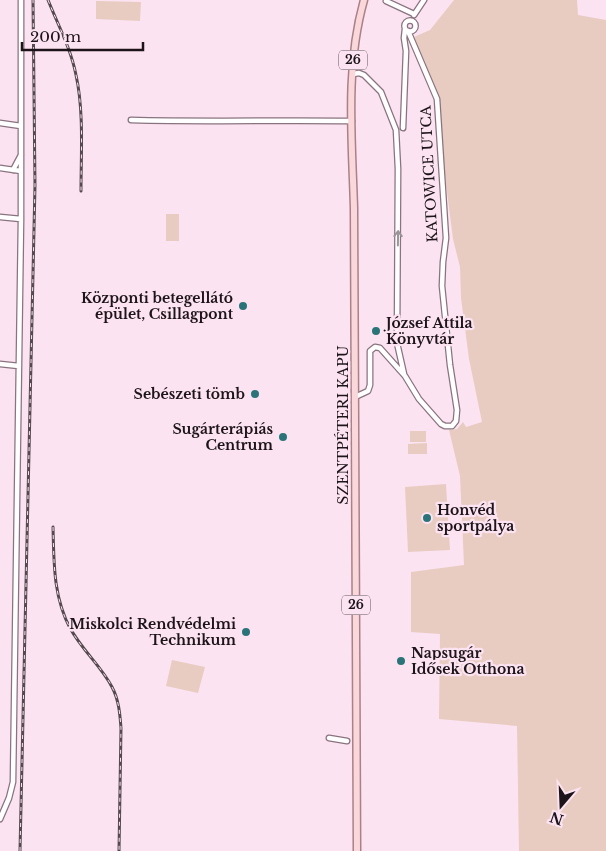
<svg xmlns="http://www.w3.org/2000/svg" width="606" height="851" viewBox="0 0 606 851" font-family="'Libre Baskerville',serif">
<rect width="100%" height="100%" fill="#fce3f1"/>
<path fill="#e8ccc1" d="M 454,0 L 577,0 L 578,15 L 606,20 L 606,851 L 519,851 L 517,726 L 439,719 L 440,634 L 411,632 L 411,572 L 464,565 L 460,476 L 449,430 L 457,429 L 463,422 L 466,427 L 482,422 L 469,359 L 461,298 L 460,267 L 453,239 L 433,82 L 414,37 L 430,30 Z
M 96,1 L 141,2 L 140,21 L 96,19 Z
M 166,214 L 179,214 L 179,241 L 166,241 Z
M 410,431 L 426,431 L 426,442 L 410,442 Z
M 427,443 L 427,454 L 408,454 L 408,444 Z
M 446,484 L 450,550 L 408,552 L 405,487 Z
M 172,660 L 205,667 L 198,693 L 166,686 Z"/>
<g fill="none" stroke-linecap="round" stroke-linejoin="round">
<defs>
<path id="minor" d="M 386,1 L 414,14
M 414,15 L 424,0
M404.5 26a5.5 5.5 0 1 1 11 0a5.5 5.5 0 1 1-11 0Z
M 353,74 L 359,73 L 364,75 L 381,92 L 396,130 L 398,169 L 397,343 L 404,374
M 131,120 C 205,122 278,120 352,121
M 0,123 L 21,126
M 403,128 L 406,51 L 404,38 L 405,29
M 0,168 L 21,171
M 13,170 L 21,155
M 0,217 L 21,219
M 0,364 L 19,366
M 355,397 L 368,391 L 370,385 L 370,351 L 375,347 L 380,348 L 405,376 L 419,399 L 441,424 L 445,426 L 452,426 L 456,421 L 457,410 L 450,365 L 442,286 L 443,262 L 446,238 L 437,99 L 408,31
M 329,738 L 347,741
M 0,819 L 9,798 L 13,782 L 21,219 L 21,0"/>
<path id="primary" d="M 357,851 L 354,208 C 352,139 345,67 364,0"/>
</defs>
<use href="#minor" stroke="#89737f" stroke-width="7"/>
<use href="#primary" stroke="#aa8187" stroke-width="9"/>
<use href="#minor" stroke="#fff" stroke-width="4.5"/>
<use href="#primary" stroke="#fad7da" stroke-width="6"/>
<defs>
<path id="rail" d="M 48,0 C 58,25 71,49 76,75 C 84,111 81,154 81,191
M 53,527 C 54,562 53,596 70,628 C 82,650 101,666 112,687 C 119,700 120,715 121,728 L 119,851
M 20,851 L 35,185 L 33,0"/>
</defs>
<use href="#rail" stroke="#554950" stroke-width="3"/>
<use href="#rail" stroke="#fce3f1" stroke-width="1" stroke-dasharray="4" stroke-linecap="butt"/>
</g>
<defs><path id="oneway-shaft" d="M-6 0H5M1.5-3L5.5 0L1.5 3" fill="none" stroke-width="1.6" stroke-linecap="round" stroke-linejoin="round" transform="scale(1.25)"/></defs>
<use stroke="#999598" href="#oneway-shaft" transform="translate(398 238) rotate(-89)"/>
<g fill="#2a7479" stroke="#fce3f1" stroke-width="2">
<circle cx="243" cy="306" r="5"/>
<circle cx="376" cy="331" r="5"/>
<circle cx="255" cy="394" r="5"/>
<circle cx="283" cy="437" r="5"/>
<circle cx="427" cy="518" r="5"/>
<circle cx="246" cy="632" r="5"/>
<circle cx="401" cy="661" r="5"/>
</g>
<g text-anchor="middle" stroke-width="4.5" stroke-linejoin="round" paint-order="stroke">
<g fill="#fce3f1" stroke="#5f525a" stroke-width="1">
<rect x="339" y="50.5" width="28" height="19" rx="4"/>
<rect x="342" y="595.5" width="28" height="19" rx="4"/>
</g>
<g font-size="12" font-weight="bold" fill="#1c1419">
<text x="353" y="64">26</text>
<text x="356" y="609">26</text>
</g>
<g font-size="14" fill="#1c1419" stroke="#fce3f1">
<text transform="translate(429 174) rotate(-93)" y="5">KATOWICE UTCA</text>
<text transform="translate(343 425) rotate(-90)" y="5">SZENTPÉTERI KAPU</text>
</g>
<g font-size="14" font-weight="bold" fill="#1c1419" stroke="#fce3f1" text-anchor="end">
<text x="233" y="303">Központi betegellátó<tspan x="233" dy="16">épület, Csillagpont</tspan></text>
<text x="386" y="328" text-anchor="start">József Attila<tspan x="386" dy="16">Könyvtár</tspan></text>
<text x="245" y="399">Sebészeti tömb</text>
<text x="273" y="434">Sugárterápiás<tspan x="273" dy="16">Centrum</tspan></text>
<text x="437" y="515" text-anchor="start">Honvéd<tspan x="437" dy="16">sportpálya</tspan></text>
<text x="236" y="629">Miskolci Rendvédelmi<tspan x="236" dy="16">Technikum</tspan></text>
<text x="411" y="658" text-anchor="start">Napsugár<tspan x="411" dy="16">Idősek Otthona</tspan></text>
</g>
</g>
<g transform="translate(561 806) rotate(199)" stroke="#fce3f1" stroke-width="4" paint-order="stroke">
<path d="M0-4L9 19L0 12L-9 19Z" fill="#1c1419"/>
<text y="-8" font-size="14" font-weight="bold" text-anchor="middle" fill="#1c1419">N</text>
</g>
<path d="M22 42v8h121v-8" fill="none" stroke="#1c1419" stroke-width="2.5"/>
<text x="30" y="42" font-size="15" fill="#1c1419" stroke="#fce3f1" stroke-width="4" paint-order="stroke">200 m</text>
</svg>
